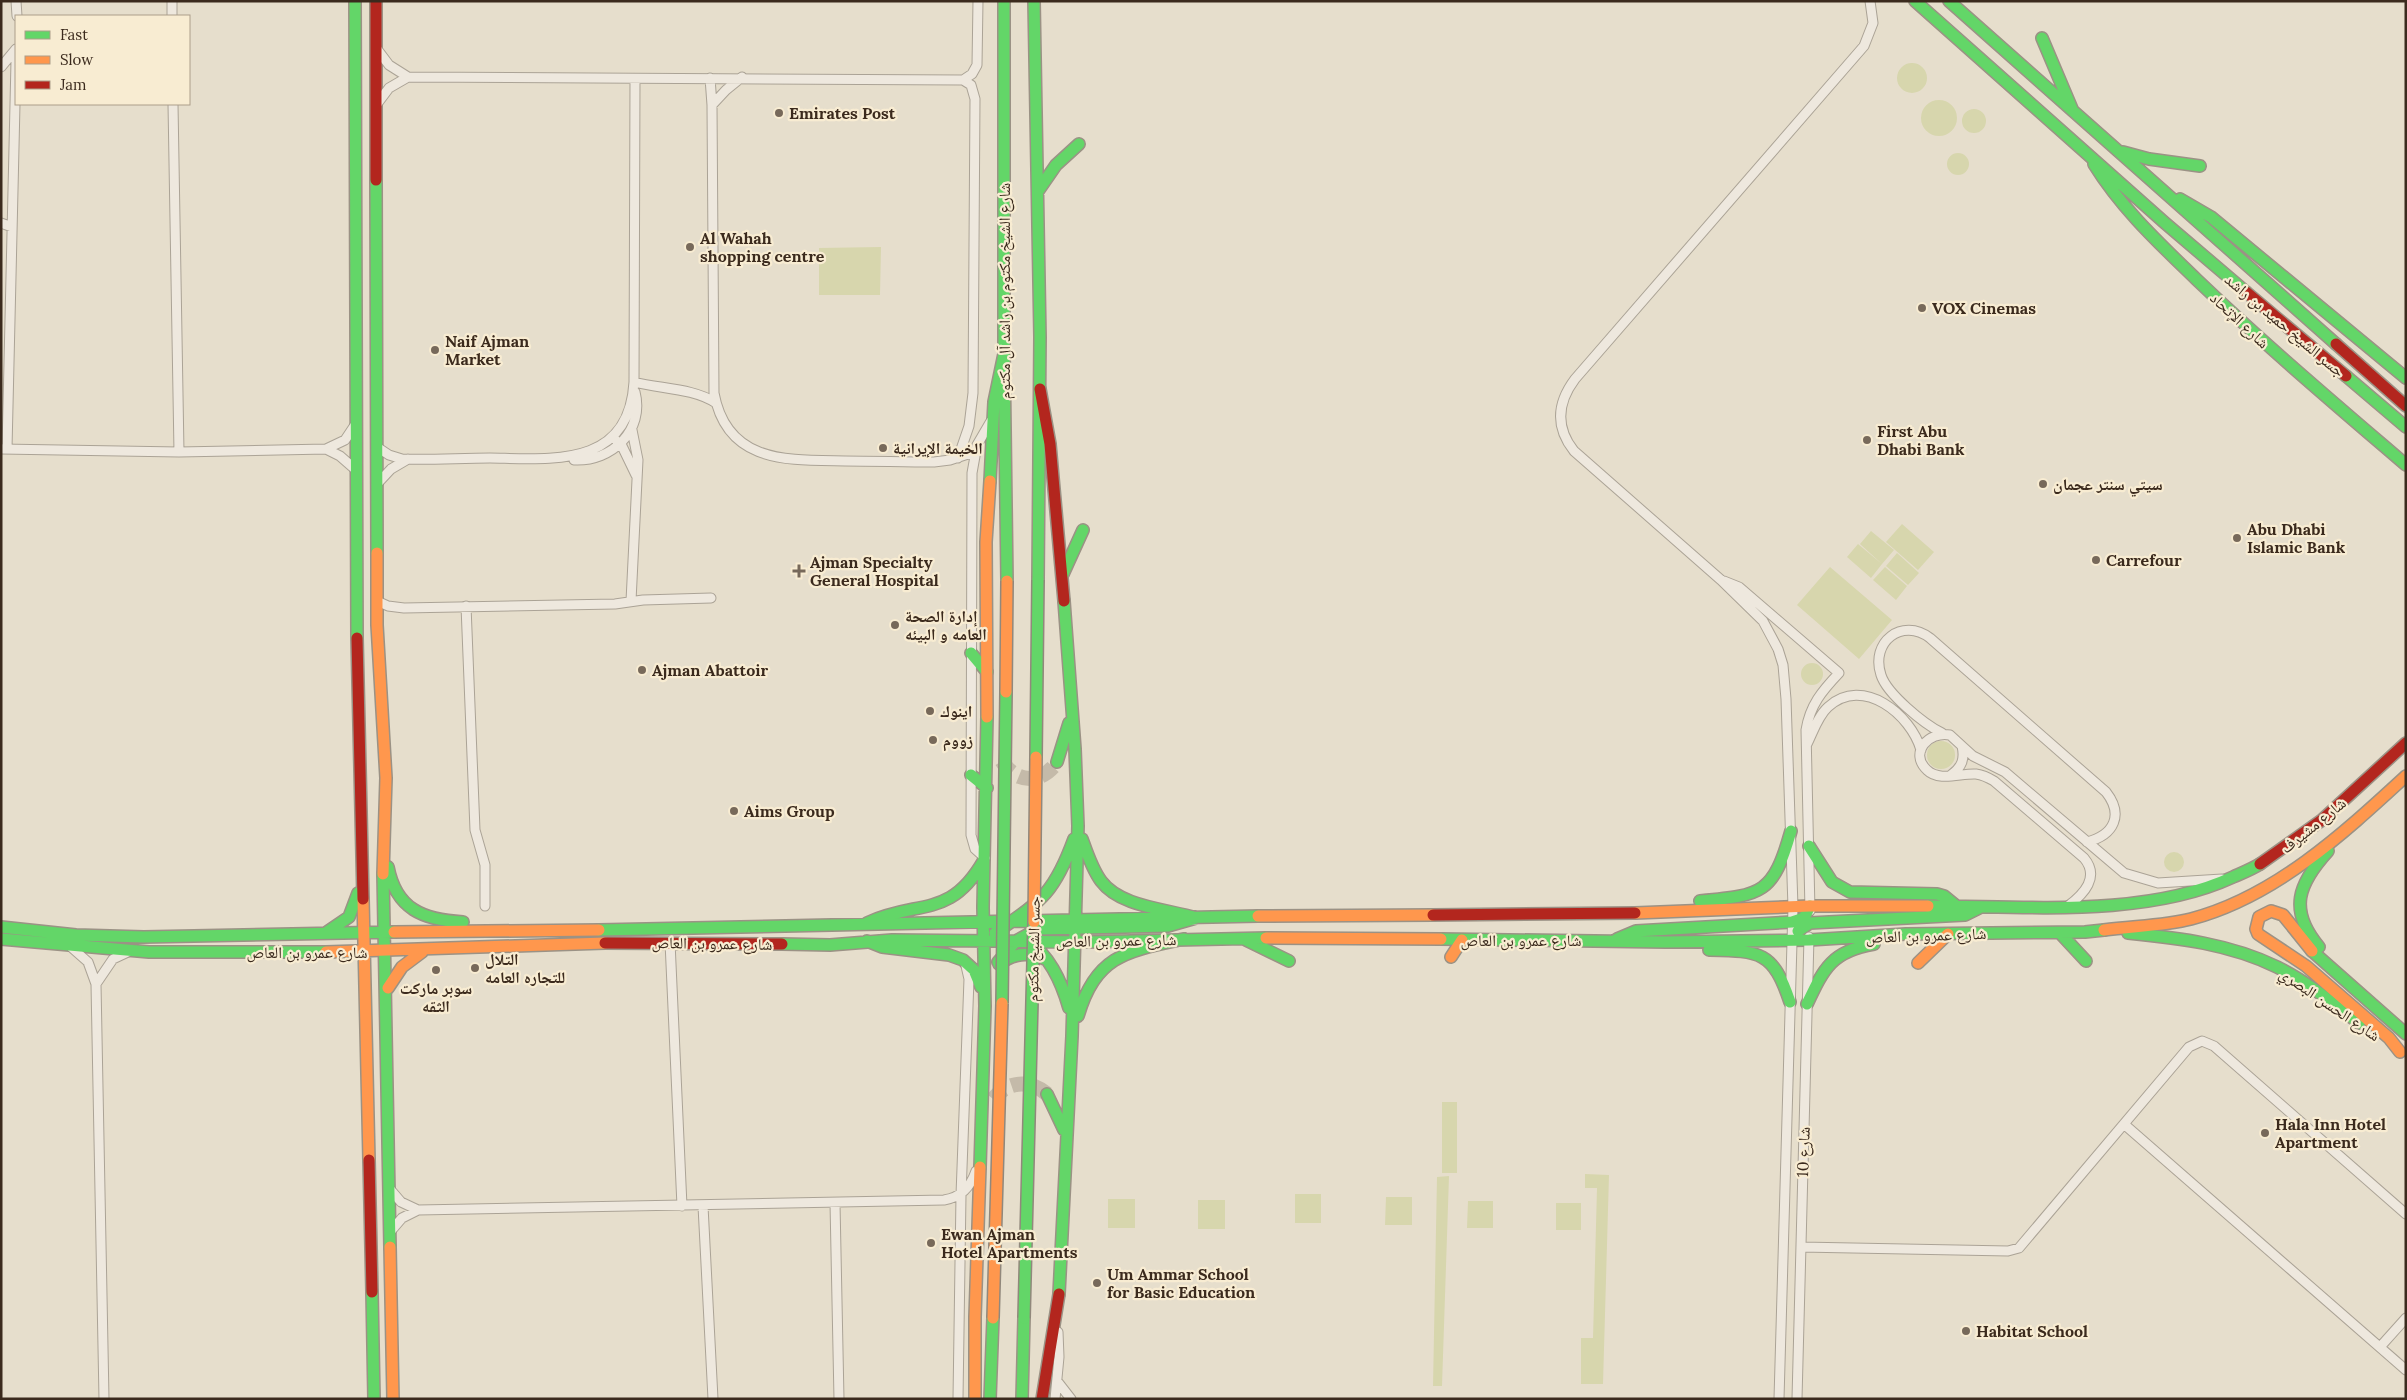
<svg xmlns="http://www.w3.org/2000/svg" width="2407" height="1400" viewBox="0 0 2407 1400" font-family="Lora,'Noto Naskh Arabic',serif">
<rect width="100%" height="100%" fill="#e6decc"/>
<path fill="#d7d6ad" d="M1897 78a15 15 0 1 1 30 0a15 15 0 1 1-30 0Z
M1921 118a18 18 0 1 1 36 0a18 18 0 1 1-36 0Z
M1962 121a12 12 0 1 1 24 0a12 12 0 1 1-24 0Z
M1947 164a11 11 0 1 1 22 0a11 11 0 1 1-22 0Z
M 881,247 L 880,295 L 819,295 L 819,248 Z
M 1902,524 L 1934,552 L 1918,570 L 1886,542 Z
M 1871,531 L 1894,550 L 1882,564 L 1860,544 Z
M 1858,544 L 1882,564 L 1871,578 L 1847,557 Z
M 1897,553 L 1919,573 L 1908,585 L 1886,566 Z
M 1830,567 L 1892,620 L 1859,659 L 1797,605 Z
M 1885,567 L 1907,586 L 1896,600 L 1873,580 Z
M1801 674a11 11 0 1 1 22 0a11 11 0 1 1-22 0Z
M1927 755a14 14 0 1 1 28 0a14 14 0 1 1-28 0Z
M2164 862a10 10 0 1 1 20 0a10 10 0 1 1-20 0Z
M 1442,1102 L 1457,1102 L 1457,1173 L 1442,1173 Z
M 1585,1174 L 1609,1175 L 1603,1384 L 1581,1384 L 1581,1338 L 1593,1338 L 1597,1188 L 1585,1188 Z
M 1449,1176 L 1442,1386 L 1433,1386 L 1437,1177 Z
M 1295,1194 L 1321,1194 L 1321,1223 L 1295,1223 Z
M 1386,1197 L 1412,1197 L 1412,1225 L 1385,1225 Z
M 1108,1199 L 1135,1199 L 1135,1228 L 1108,1228 Z
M 1198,1200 L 1225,1200 L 1225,1229 L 1198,1229 Z
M 1468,1201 L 1493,1201 L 1493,1228 L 1467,1228 Z
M 1556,1203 L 1581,1203 L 1581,1230 L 1556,1230 Z"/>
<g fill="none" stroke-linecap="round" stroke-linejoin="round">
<path stroke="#c4baa9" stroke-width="15" stroke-dasharray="15 8" stroke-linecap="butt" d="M 1002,761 C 1016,784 1042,784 1057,762
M 993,1099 C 1008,1081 1029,1079 1047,1094"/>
<defs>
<path id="street" d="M 16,1 L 17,16
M 172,1 L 172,16
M 377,49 L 389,65 L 408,77
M 1,67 L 16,49
M 710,78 L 712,105 L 714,393 C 727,464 788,460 845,461 C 875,461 904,462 934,462 L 950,460 L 974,452
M 173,104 L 179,452
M 377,104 L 389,88 L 408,77 L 963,80 L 972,74 L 977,65 L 978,1
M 712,105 L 726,90 L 742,77
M 1,223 L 12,227
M 634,382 C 661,389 693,388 716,403
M 617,441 L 621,444 L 636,475
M 377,447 L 389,455 L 402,459 C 431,460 461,458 490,458 C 553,459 629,468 634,382 L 635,79
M 1,449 L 179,452 L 326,449 L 345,440 L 355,425
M 7,449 L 16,61
M 326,449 L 340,456 L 356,470
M 958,458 L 969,426 L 973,393 L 975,99 L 971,85 L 963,80
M 574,460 C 612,462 645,430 635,392
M 377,484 L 391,469 L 408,459
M 1724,581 L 1739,587 L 1839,673 C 1822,691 1810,705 1806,730 L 1810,911
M 377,601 L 388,606 L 404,608 L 615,604 L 643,600 L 711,598
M 631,601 L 638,460 L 632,430
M 466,606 L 475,830 L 485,865 L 485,906
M 1942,733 C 1924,724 1887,694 1881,675 C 1870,642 1902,617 1930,638 L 2106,792 C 2124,815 2114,835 2087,842
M 1807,744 C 1813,732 1818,716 1828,707 C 1863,675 1911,715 1921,750
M 1962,746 L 1973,756 L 2005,772 L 2124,873 L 2158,883 L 2222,879
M 1951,775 C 1962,767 1965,759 1962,746 L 1950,735 C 1928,731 1909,753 1927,770 C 1939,782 1961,773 1976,774 C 1983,775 1989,778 1994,781 L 2084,858 C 2100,877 2084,894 2068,906
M 985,858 L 975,849 L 971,835 L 972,473 L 977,445 L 991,421
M 670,942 L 682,1206
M 71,947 L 88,962 L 96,984 L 104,1399
M 96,984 L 113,959 L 128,952
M 2125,1125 L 2406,1370
M 389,1188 L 401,1202 L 418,1210
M 835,1203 L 839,1399
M 703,1206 L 713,1399
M 390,1232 L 402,1218 L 418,1210 L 944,1200 C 961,1197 970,1188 976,1171
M 1801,1247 L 2008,1251 L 2019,1248 L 2189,1047 L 2202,1041 L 2214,1046 L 2406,1214
M 2380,1347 L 2406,1318
M 1057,1381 L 1071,1399
M 958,1399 L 961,1195 L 969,979 L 966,966
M 1055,1399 L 1059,1357 L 1058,1332
M 1779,1399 L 1793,907 L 1786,699 L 1783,665 L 1778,649 L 1763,621 L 1721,580 L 1574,451 C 1555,427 1557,403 1575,379 L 1864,46 L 1873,23 L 1870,1
M 1797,1399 L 1809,937"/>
<path id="fast" d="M 355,1 L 357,638
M 1004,1 L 1004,354 L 1007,581
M 1034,1 L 1040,337 L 1038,580
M 1915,1 L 2165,223 L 2246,292
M 1949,1 L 2336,344
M 2042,38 L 2072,109
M 2123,152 L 2149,159 L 2200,166
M 2094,164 C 2122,209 2159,243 2196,279 C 2264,344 2335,404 2406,465
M 376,180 L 377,553
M 1038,191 L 1056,165 L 1079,144
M 2180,199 L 2211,217 L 2406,378
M 2346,376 L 2406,427
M 990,481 L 994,402 L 1004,354
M 1063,574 L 1083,530
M 971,653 L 987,672
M 1057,762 L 1069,723
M 971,775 L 987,788
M 1082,839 C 1087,853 1092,869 1101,881 C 1120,907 1167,909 1196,918
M 1809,846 L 1832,882 L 1850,892 L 1937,894 L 1944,896 L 1955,905
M 388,867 C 396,909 423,920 463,922
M 383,874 L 390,1247
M 1700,901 C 1763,895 1773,894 1791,831
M 1928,906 C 2025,906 2145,918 2233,877 C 2242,873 2252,869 2260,864
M 867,923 C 918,899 950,920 984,860
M 1,927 L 76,935 L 144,937 L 394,932
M 599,930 L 1258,916
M 1798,931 L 1810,923 L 1965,915 L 1979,908
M 327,932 L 349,917 L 358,893
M 995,933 C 1041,901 1054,894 1074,839
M 2060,933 L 2086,961
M 2128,933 C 2179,938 2230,944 2277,967 C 2306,981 2333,1003 2359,1023
M 1025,938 C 1049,955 1061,980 1069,1008
M 1,939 L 149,952 L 326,952
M 1441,939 L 1665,942 L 1809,940 L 1906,934 L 2085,932 L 2104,930
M 1617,939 L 1636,931 L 1792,922 L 1804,918 L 1810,906
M 1246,940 L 1289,961
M 867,941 L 882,947 L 949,955 L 963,960 L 974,970 L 981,987
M 782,944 L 830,945 L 892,940 L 1087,942 L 1266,938
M 2319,947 C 2288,910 2298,884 2328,851
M 1709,950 C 1760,951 1773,951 1790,1002
M 2312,951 L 2406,1034
M 998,962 L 1016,941 L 1038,929 L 1168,926 L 1196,918
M 999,964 C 1014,953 1028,952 1045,959
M 1807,1004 C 1824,968 1832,951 1874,944
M 1078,1016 C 1096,955 1127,951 1184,939
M 1047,1094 L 1064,1130
M 980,1167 L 985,1006 L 983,907 L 987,717
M 372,1292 L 374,1399
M 1059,1294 L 1072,1036 L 1078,826 L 1075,749 L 1064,601
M 990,1399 L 993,1318
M 1022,1399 L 1024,1318"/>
<path id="slow" d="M 377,553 L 377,625 L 386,778 L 383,874
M 987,717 L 986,542 L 990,481
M 363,899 L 369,1160
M 1635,913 L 1810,906 L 1928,906
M 1258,916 L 1433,915
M 2104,930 C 2132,926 2164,926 2191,919 C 2275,897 2344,833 2406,776
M 394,932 L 599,930
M 1266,938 L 1441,939
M 2312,951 L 2283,915 L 2271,911 L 2259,917 L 2256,929 L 2258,934 L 2306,966 L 2389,1038 L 2400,1052
M 326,952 L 605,943
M 1451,957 L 1462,940
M 1918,963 L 1948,934
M 388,988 L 402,967 L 422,952
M 390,1247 L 393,1399
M 975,1399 L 975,1317 L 980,1167"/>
<path id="jam" d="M 376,1 L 376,180
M 2246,292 L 2346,376
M 2336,344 L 2406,406
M 1040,389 L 1050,444 L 1064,601
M 357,638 L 363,899
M 2260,864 L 2322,820 L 2406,743
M 1433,915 L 1635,913
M 605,943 L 782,944
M 369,1160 L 372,1292
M 1042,1399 L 1059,1294"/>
</defs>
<use href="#street" stroke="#aba396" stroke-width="11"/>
<use href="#fast" stroke="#9b9285" stroke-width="14"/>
<use href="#slow" stroke="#9b9285" stroke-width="14"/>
<use href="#jam" stroke="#9b9285" stroke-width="14"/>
<use href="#street" stroke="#eee8de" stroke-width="9"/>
<use href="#fast" stroke="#63d668" stroke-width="11"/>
<use href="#slow" stroke="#ff974d" stroke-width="11"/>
<use href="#jam" stroke="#b3261e" stroke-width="11"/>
<defs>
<path id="fast-bridge" d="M 1036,757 L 1038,580
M 1002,1003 L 1006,692
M 1024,1318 L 1034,922"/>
<path id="slow-bridge" d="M 1006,692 L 1007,581
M 1034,922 L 1036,757
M 993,1318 L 1002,1003"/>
</defs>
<use href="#fast-bridge" stroke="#91887c" stroke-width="14" stroke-linecap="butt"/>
<use href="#slow-bridge" stroke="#91887c" stroke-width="14" stroke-linecap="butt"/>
<use href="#fast-bridge" stroke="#63d668" stroke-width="11"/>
<use href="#slow-bridge" stroke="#ff974d" stroke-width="11"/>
</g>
<g fill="#77695a" stroke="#f8ecd2" stroke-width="2">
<circle cx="779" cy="113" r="5"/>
<circle cx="690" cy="247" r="5"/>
<circle cx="1922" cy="308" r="5"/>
<circle cx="435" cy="350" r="5"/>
<circle cx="1867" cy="440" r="5"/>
<circle cx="883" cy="448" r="5"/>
<circle cx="2043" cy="484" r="5"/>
<circle cx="2237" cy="538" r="5"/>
<circle cx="2096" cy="560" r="5"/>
<path d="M796.5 563.5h5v5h5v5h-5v5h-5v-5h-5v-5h5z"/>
<circle cx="895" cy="625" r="5"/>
<circle cx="642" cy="670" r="5"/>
<circle cx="930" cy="711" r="5"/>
<circle cx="933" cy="740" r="5"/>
<circle cx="734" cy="811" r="5"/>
<circle cx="475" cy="968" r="5"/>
<circle cx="436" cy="970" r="5"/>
<circle cx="2265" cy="1133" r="5"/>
<circle cx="931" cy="1243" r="5"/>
<circle cx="1097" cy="1283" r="5"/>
<circle cx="1966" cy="1331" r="5"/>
</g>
<g text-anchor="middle" stroke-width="4.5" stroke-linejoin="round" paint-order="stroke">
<g font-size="16" font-weight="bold" fill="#3b2a1d" stroke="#f8ecd2" text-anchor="start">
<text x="789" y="119">Emirates Post</text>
<text x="700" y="244">Al Wahah<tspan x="700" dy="18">shopping centre</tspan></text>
<text x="1932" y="314">VOX Cinemas</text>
<text x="445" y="347">Naif Ajman<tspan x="445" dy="18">Market</tspan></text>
<text x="1877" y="437">First Abu<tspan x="1877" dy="18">Dhabi Bank</tspan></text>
<text x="893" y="454">الخيمة الإيرانية</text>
<text x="2053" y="490">سيتي سنتر عجمان</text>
<text x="2247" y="535">Abu Dhabi<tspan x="2247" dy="18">Islamic Bank</tspan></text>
<text x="2106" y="566">Carrefour</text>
<text x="810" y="568">Ajman Specialty<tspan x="810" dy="18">General Hospital</tspan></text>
<text x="905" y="622">إدارة الصحة<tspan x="905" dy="18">العامه و البيئه</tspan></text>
<text x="652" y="676">Ajman Abattoir</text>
<text x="940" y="717">اينوك</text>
<text x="943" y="746">زووم</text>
<text x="744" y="817">Aims Group</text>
<text x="485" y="965">التلال<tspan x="485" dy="18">للتجاره العامه</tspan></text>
<text x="436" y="994" text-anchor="middle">سوبر ماركت<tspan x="436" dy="18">الثقه</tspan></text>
<text x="2275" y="1130">Hala Inn Hotel<tspan x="2275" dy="18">Apartment</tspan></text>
<text x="941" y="1240">Ewan Ajman<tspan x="941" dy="18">Hotel Apartments</tspan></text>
<text x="1107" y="1280">Um Ammar School<tspan x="1107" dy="18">for Basic Education</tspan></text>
<text x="1976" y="1337">Habitat School</text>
</g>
<g font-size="16" fill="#3b2a1d" stroke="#f8ecd2">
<text transform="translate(1004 291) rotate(-90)" y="6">شارع الشيخ مكتوم بن راشد آل مكتوم</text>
<text transform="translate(2240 320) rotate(43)" y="6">شارع الإتحاد</text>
<text transform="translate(2285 325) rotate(40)" y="6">جسر الشيخ حميد بن راشد</text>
<text transform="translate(2313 825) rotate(-39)" y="6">شارع مشيرف</text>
<text transform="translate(1926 935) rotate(-2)" y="6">شارع عمرو بن العاص</text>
<text transform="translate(1116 940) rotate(-1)" y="6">شارع عمرو بن العاص</text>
<text x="1521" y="946">شارع عمرو بن العاص</text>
<text transform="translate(712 943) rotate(1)" y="6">شارع عمرو بن العاص</text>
<text transform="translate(1033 949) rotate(-89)" y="6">جسر الشيخ مكتوم</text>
<text x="307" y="958">شارع عمرو بن العاص</text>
<text transform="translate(2330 1004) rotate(34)" y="6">شارع الحسن البصري</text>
<text transform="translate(1803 1152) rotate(-88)" y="6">شارع 10</text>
</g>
</g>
<rect width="2407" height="1400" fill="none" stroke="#3b2a1d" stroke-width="5"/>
<rect x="15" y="15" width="175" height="90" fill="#f8ecd2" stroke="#ac9e8a"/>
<rect x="25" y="31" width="25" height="8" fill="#63d668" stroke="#ac9e8a"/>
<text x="60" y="40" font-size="15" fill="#3b2a1d">Fast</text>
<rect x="25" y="56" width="25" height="8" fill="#ff974d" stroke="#ac9e8a"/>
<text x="60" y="65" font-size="15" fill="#3b2a1d">Slow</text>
<rect x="25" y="81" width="25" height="8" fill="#b3261e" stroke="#ac9e8a"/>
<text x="60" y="90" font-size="15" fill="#3b2a1d">Jam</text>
</svg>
